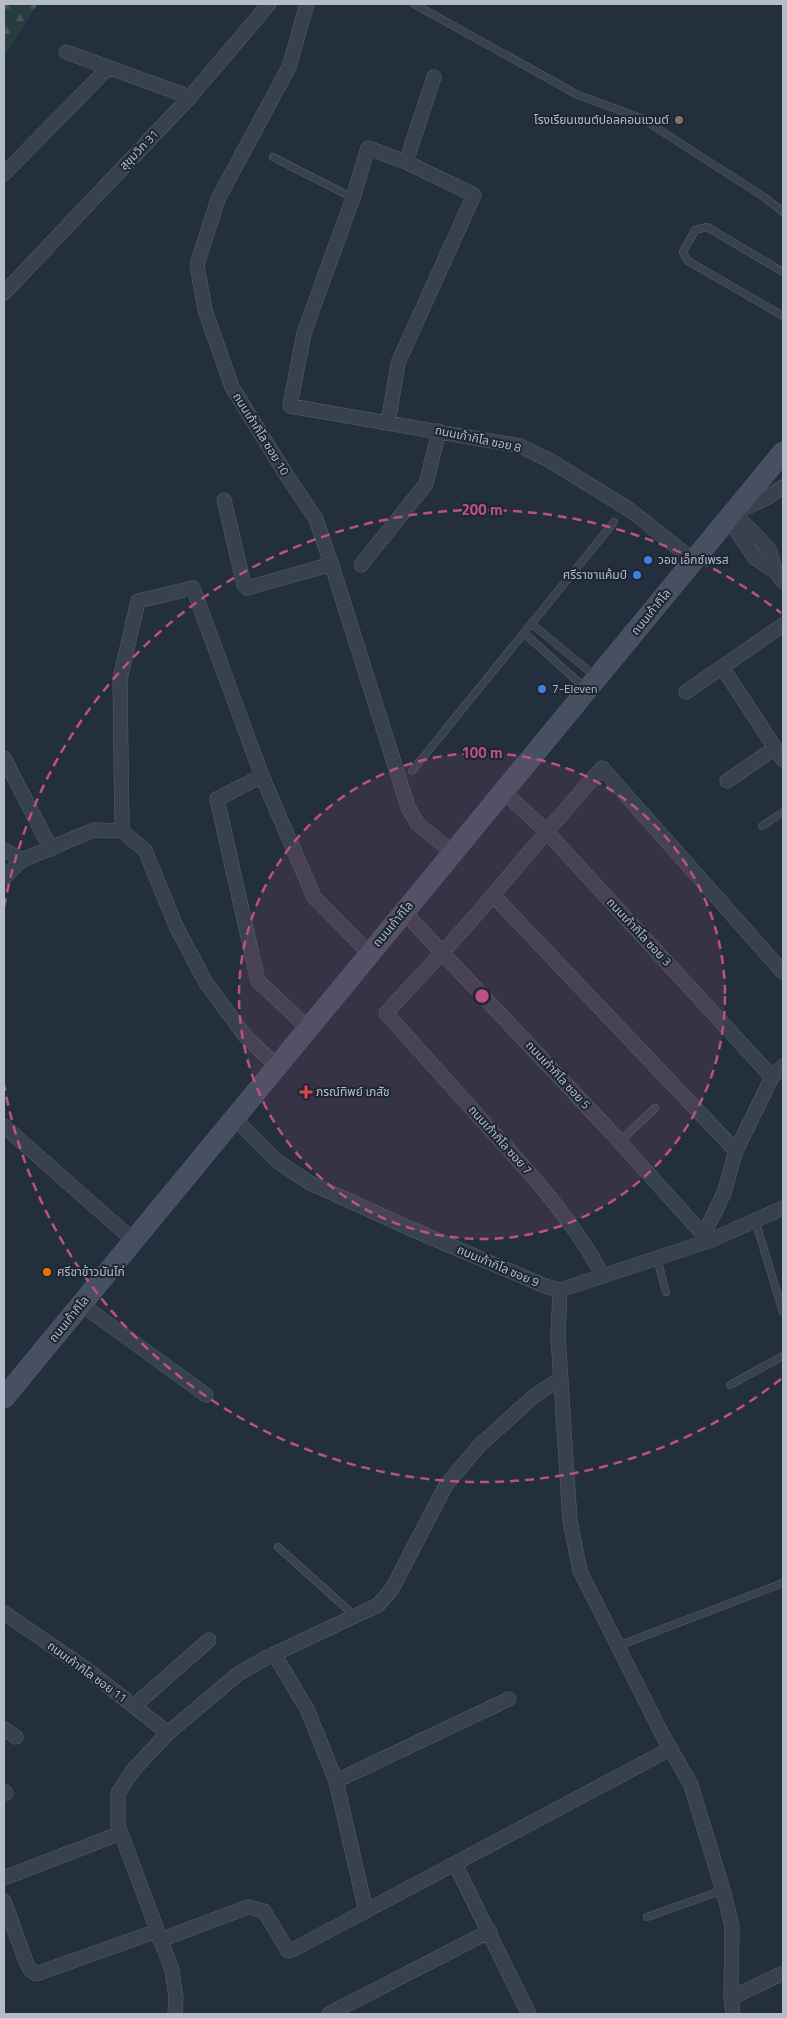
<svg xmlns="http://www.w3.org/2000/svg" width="787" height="2018" viewBox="0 0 787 2018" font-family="'Titillium Web','Noto Sans Thai',sans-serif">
<defs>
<pattern id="forest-firs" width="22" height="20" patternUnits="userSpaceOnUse" patternTransform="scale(1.25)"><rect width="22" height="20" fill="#263c3f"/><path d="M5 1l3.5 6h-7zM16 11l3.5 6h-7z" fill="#435659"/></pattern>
</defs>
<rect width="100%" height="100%" fill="#242f3e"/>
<path fill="url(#forest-firs)" d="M 4,4 L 38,4 L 4,56 Z"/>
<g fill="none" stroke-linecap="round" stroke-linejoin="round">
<defs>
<path id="lane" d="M 414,4 L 578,95 L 641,118 L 764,197 L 783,212
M 273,157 L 353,198
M 783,272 L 707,227 L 695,230 L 683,252 L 688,261 L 783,316
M 532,624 L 595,676
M 524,633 L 585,688
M 412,771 L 614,522
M 762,826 L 783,812
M 620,1141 L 655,1108
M 755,1220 L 783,1312
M 657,1258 L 666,1292
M 730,1385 L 783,1356
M 278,1547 L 355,1616
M 618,1646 L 783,1583
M 647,1917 L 723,1890"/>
<path id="street" d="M 307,4 L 289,67 L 218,199 L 197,265 L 205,310 L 232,387 L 287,476 L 316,519 L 333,569 L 408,807 L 417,823 L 452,852
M 66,52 L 190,97
M 406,162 L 434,77
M 4,174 L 108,68
M 4,293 L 190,97 L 269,4
M 388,423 L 398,363 L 474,195 L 406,162 L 368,148 L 353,198 L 304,333 L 290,406 L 520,446 L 549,460 L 630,510 L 693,560
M 783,487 L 765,499 L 734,513 L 769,549 L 776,572 L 783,582
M 224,500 L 244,585 L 247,588 L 332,564
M 729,520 L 755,558 L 776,572
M 361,565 L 426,484 L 439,431
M 722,667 L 783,760
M 686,692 L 783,625
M 4,758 L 51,849
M 262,776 L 217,799 L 258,981 L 309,1029
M 727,781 L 775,748
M 503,791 L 546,831 L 772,1077
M 122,831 L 120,679 L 138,601 L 193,588 L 262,776 L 314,897 L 369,953
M 4,850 L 22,860 L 94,830 L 122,831 L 145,850 L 176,926 L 206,983 L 246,1037 L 277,1066
M 4,878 L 22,860
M 493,895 L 736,1151
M 404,912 L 611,1132 L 709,1241
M 235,1119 L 277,1161 L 310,1183 L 409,1228 L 545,1286 L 560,1290 L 709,1241 L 783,1208
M 4,1126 L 133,1240
M 704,1234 L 724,1193 L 736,1151 L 772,1077 L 783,1066
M 603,1276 C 574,1221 532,1175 490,1129 C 455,1090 421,1052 386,1013 C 422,974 459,936 493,895 C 529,852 565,810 602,768 L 783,972
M 560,1290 L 558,1336 L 570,1521 L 580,1571 L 662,1734 L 691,1785 L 723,1890 L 732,1926 L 731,1998 L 733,2014
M 81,1304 L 206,1395
M 4,1613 L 89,1671 L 168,1733
M 274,1654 L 307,1709 L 336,1781 L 366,1911
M 134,1706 L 209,1640
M 4,1729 L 16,1737
M 336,1781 L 509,1699
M 4,1791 L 6,1793
M 455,1864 L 529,2014
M 4,1878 L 121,1833
M 4,1901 L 26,1962 L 30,1969 L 36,1974 L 157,1931
M 160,1940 L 248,1907 L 264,1911 L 288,1951 L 296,1948 L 670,1749
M 731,1998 L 783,1973
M 175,2014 L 176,1998 L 172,1970 L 118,1825 L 118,1793 L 134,1769 L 168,1733 L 238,1674 L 266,1658 L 378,1605 L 392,1589 L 446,1485 L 480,1445 L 534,1396 L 560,1379
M 329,2014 L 490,1931"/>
<path id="secondary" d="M 4,1398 L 783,452"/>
</defs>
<use href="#lane" stroke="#565f6c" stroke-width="8"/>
<use href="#street" stroke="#565f6c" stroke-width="15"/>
<use href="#secondary" stroke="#565f6c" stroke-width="21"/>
<use href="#lane" stroke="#38414e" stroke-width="7"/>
<use href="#street" stroke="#38414e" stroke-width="14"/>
<use href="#secondary" stroke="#465061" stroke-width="20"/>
</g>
<circle cx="482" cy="996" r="243" fill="#bd5182" fill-opacity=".12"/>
<g fill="none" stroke="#bd5182" stroke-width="2.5" stroke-dasharray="9 6">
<circle cx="482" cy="996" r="243"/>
<path d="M781 1379A486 486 0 0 1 4 1085M4 907A486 486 0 0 1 781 613"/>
</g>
<circle fill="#8d6e63" stroke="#1d2633" stroke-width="2" cx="679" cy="120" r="5"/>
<g fill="#3f7fe0" stroke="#1d2633" stroke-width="2">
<circle cx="648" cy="560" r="5"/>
<circle cx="637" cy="575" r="5"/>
<circle cx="542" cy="689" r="5"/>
</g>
<path fill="#e0444e" stroke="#1d2633" stroke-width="2" d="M303.5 1084.5h5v5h5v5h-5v5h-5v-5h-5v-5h5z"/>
<circle fill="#e8710a" stroke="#1d2633" stroke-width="2" cx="47" cy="1272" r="5"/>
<g text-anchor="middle" stroke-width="4" stroke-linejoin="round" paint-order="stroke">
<g font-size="12" fill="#b4bcc9" stroke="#1d2633" text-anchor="start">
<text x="669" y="124" text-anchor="end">โรงเรียนเซนต์ปอลคอนแวนต์</text>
<text x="658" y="564">วอช เอ็กซ์เพรส</text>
<text x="627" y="579" text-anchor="end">ศรีราชาแค้มป์</text>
<text x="552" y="693">7-Eleven</text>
<text x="316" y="1096">ภรณ์ทิพย์ เภสัช</text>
<text x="57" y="1276">ศรีชาข้าวมันไก่</text>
</g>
<g font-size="12" fill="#b4bcc9" stroke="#1d2633">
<text transform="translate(139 150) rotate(-46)" y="4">สุขุมวิท 31</text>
<text transform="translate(261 434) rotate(58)" y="4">ถนนเก้ากิโล ซอย 10</text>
<text transform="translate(478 439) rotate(12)" y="4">ถนนเก้ากิโล ซอย 8</text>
<text transform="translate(651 612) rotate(-51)" y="4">ถนนเก้ากิโล</text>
<text transform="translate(393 924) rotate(-50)" y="4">ถนนเก้ากิโล</text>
<text transform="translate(639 932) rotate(47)" y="4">ถนนเก้ากิโล ซอย 3</text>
<text transform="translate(558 1075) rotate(47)" y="4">ถนนเก้ากิโล ซอย 5</text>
<text transform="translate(500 1140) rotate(48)" y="4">ถนนเก้ากิโล ซอย 7</text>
<text transform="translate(498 1266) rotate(23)" y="4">ถนนเก้ากิโล ซอย 9</text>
<text transform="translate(69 1319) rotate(-51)" y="4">ถนนเก้ากิโล</text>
<text transform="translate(87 1672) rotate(36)" y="4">ถนนเก้ากิโล ซอย 11</text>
</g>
</g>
<circle cx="482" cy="996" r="8" fill="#bd5182" stroke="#1d2633" stroke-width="2.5"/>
<g font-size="15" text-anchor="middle" font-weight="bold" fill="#bd5182" stroke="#1d2633" stroke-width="4" stroke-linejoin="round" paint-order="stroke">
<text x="482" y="515">200 m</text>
<text x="482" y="758">100 m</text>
</g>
<rect width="787" height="2018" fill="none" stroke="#b4bcc9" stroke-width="10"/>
</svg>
